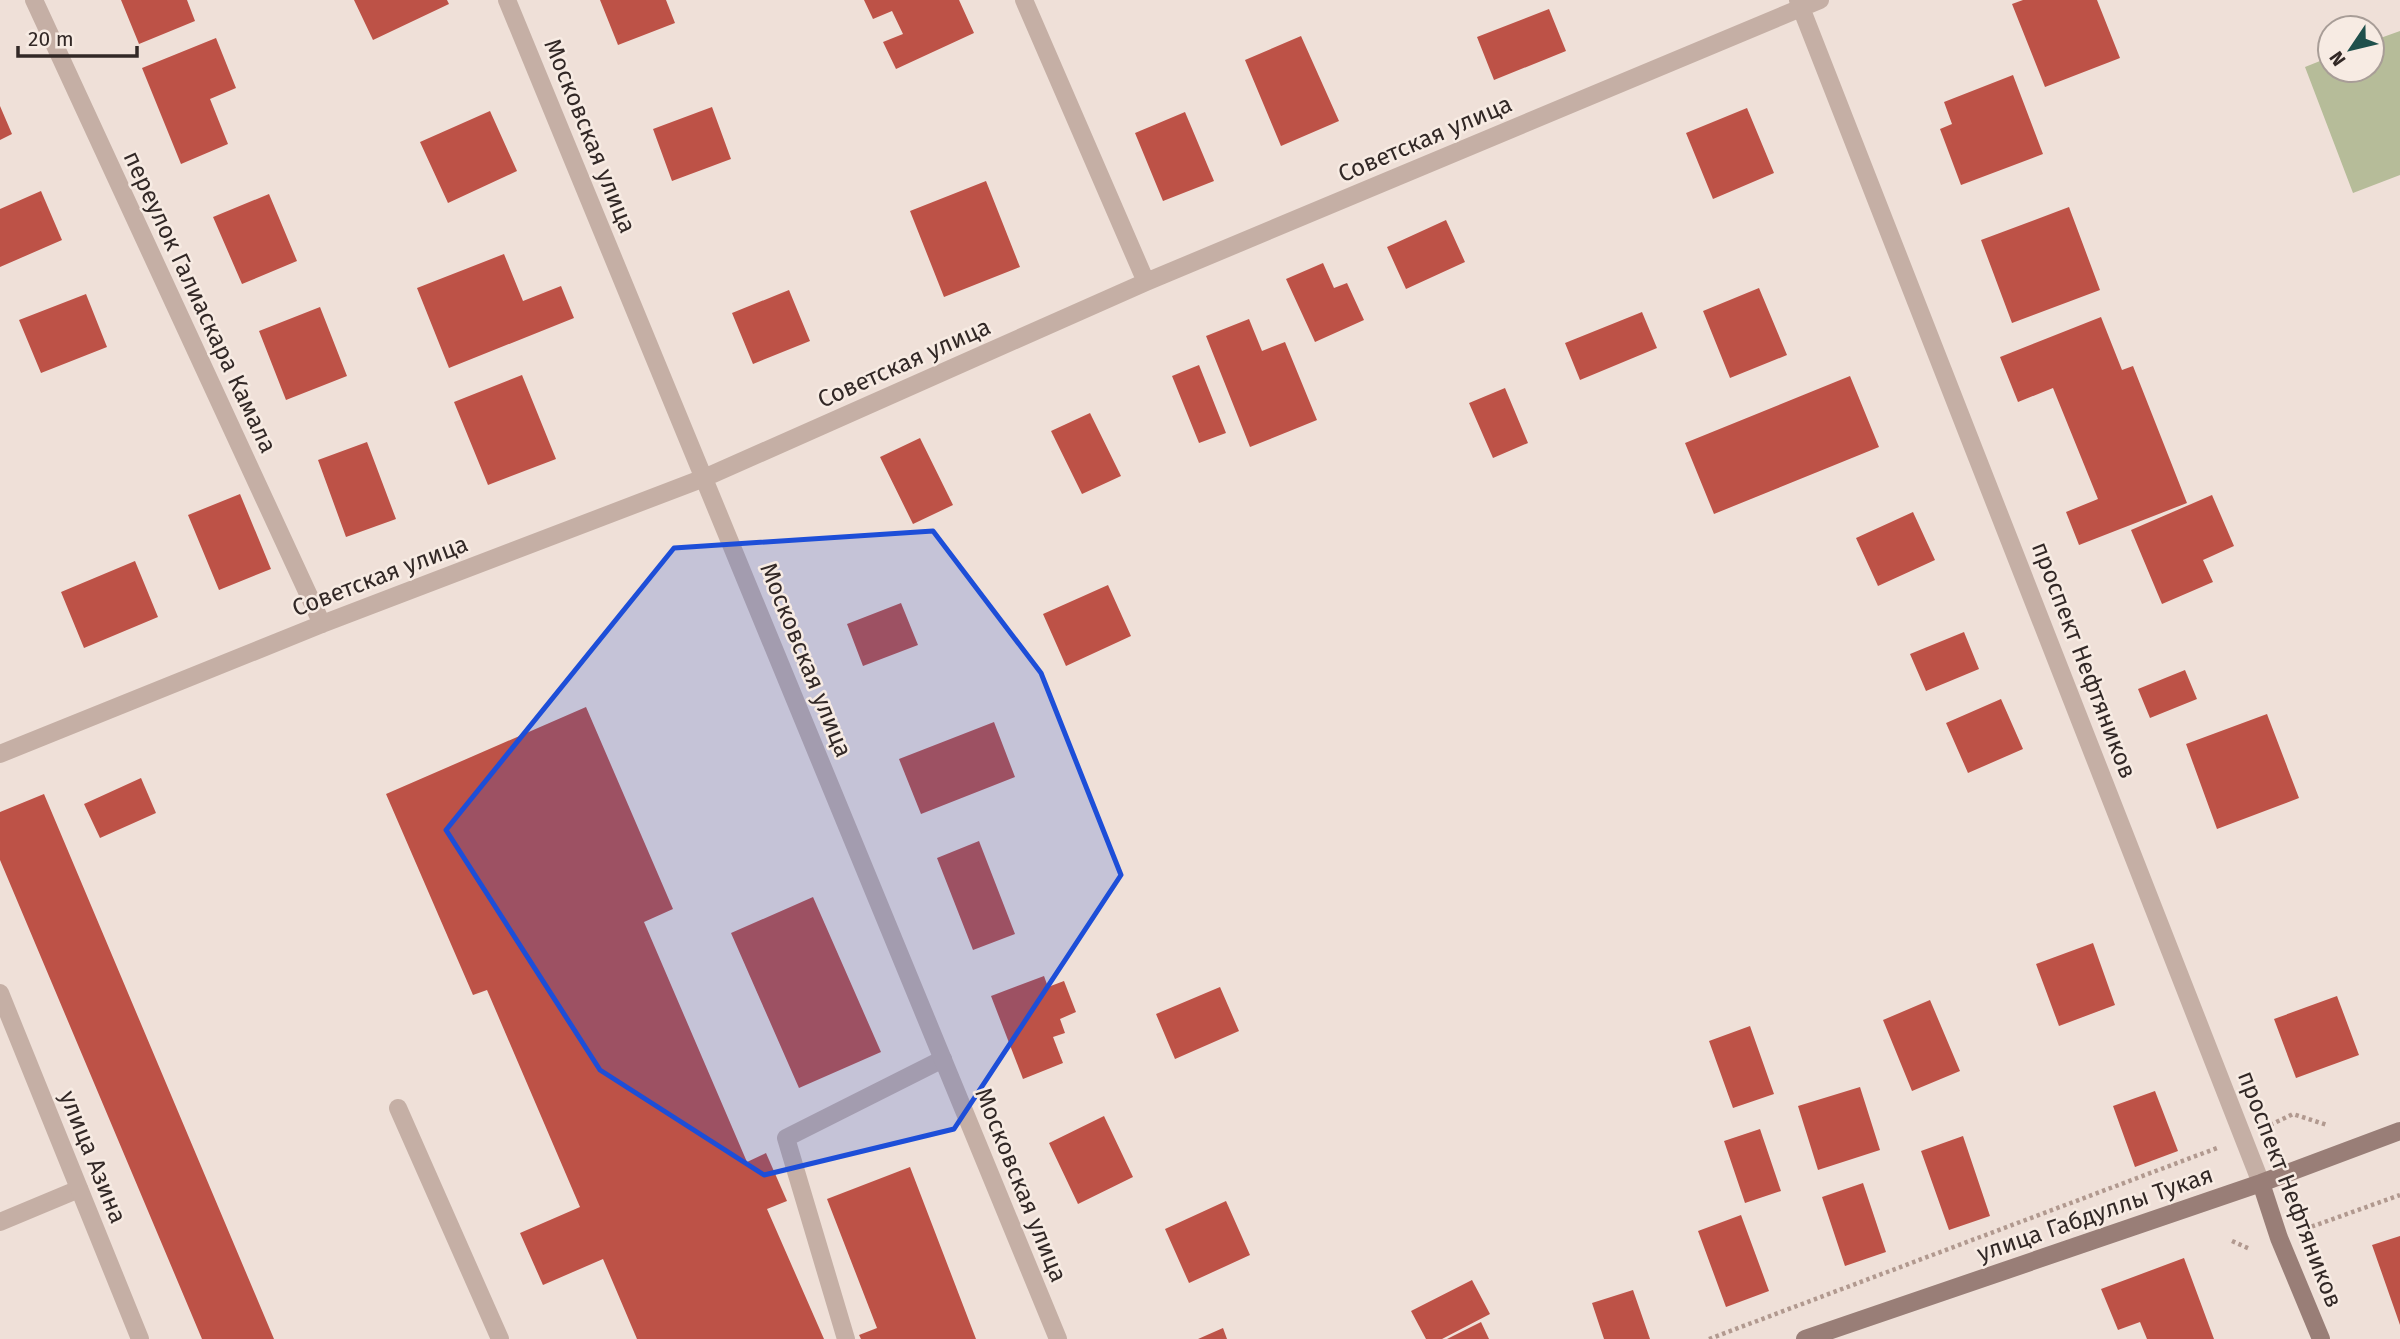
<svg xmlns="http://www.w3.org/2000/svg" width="2400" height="1339" viewBox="0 0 2400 1339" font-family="'Fira Sans',sans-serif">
<rect width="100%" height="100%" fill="#efe0d8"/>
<path fill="#b6bc99" d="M 2400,31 L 2400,175 L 2353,193 L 2305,67 L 2330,57 L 2330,70 L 2372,70 L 2372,41 Z"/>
<path fill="#bd5247" d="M 121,0 L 187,0 L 195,21 L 139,44 Z
M 354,0 L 447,0 L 449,4 L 373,40 Z
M 600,0 L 666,0 L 675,23 L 618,45 Z
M 864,0 L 959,0 L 974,33 L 896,69 L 883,42 L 903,34 L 892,11 L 873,19 Z
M 2023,0 L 2097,0 L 2120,58 L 2045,87 L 2012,4 Z
M 1549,9 L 1566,51 L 1494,80 L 1477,37 Z
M 1301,36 L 1339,121 L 1281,146 L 1245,60 Z
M 216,38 L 236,88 L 210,99 L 228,144 L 181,164 L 142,68 Z
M 2013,75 L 2043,154 L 1961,185 L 1940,129 L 1952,124 L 1944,102 Z
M 0,106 L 12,134 L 0,140 Z
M 712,107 L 731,159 L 672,181 L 653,129 Z
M 1747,108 L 1774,173 L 1713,199 L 1686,133 Z
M 490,111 L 517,171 L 448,203 L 420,142 Z
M 1185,112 L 1214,181 L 1163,201 L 1135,133 Z
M 986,181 L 1020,267 L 944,297 L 910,211 Z
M 41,191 L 62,240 L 0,267 L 0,209 Z
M 269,194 L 297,261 L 242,284 L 213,217 Z
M 2069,207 L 2100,290 L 2012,323 L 1981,240 Z
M 1446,220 L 1465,262 L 1406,289 L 1387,247 Z
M 504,254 L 523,301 L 561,286 L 574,318 L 449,368 L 417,288 Z
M 1323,263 L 1334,288 L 1347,283 L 1364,320 L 1315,342 L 1286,279 Z
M 1759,288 L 1787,355 L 1730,378 L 1703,311 Z
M 789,290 L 810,341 L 753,364 L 732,313 Z
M 86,294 L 107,347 L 41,373 L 19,320 Z
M 320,307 L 347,376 L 286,400 L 259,331 Z
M 1642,312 L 1657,348 L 1580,380 L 1565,343 Z
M 2101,317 L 2122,370 L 2133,366 L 2187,503 L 2079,545 L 2066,512 L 2098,499 L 2053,388 L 2018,402 L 2000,357 Z
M 1249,319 L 1262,351 L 1285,342 L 1317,420 L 1250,447 L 1206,336 Z
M 1199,365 L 1226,433 L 1199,443 L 1172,376 Z
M 522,375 L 556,459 L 488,485 L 454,402 Z
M 1850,376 L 1879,447 L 1714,514 L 1685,443 Z
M 1505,388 L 1528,443 L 1493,458 L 1469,403 Z
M 1090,413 L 1121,476 L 1082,494 L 1051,431 Z
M 920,438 L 953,505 L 913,524 L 880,457 Z
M 367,442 L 396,519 L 346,537 L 318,460 Z
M 240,494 L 271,569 L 219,590 L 188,515 Z
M 2212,495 L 2234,546 L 2203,560 L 2213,582 L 2162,604 L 2131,530 Z
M 1913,512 L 1935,560 L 1878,586 L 1856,538 Z
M 135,561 L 158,617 L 84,648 L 61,592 Z
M 1108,585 L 1131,636 L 1066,666 L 1043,614 Z
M 901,603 L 918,645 L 863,666 L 847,624 Z
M 1964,632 L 1979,669 L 1926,691 L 1910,654 Z
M 2185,670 L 2197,699 L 2150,718 L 2138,689 Z
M 2001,699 L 2023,749 L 1968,773 L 1946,723 Z
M 586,707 L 673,909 L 644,922 L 747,1162 L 766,1153 L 787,1201 L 767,1209 L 824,1339 L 637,1339 L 603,1259 L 543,1285 L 520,1233 L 580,1207 L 487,990 L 473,995 L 386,794 Z
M 2267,714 L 2299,798 L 2217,829 L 2186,744 Z
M 994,722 L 1015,777 L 921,814 L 899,759 Z
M 141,778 L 156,813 L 100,838 L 84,804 Z
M 44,794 L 274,1339 L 202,1339 L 0,860 L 0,812 Z
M 979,841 L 1015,934 L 973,950 L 937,858 Z
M 813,897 L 881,1052 L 799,1088 L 731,933 Z
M 2093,943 L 2115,1005 L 2059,1026 L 2036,964 Z
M 1044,976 L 1048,987 L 1064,981 L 1076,1012 L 1060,1019 L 1065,1033 L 1053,1037 L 1063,1063 L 1023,1079 L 991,996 Z
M 1220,987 L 1239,1031 L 1175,1059 L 1156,1014 Z
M 2337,996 L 2359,1055 L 2296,1078 L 2274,1019 Z
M 1930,1000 L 1960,1071 L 1912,1091 L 1883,1020 Z
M 1750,1026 L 1774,1094 L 1733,1108 L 1709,1041 Z
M 1860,1087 L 1880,1150 L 1818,1170 L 1798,1106 Z
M 2155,1091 L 2178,1151 L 2135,1167 L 2113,1106 Z
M 1104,1116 L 1133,1177 L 1078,1204 L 1049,1143 Z
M 1760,1129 L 1781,1191 L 1745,1203 L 1724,1141 Z
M 1963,1136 L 1990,1216 L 1949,1230 L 1921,1151 Z
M 910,1167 L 976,1339 L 861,1339 L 859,1335 L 877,1328 L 827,1199 Z
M 1863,1183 L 1886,1252 L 1845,1266 L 1822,1197 Z
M 1226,1201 L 1250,1255 L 1189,1283 L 1165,1229 Z
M 1741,1215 L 1769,1291 L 1726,1307 L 1698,1231 Z
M 2400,1236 L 2400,1325 L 2372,1245 Z
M 2184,1258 L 2214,1339 L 2147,1339 L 2140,1322 L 2118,1330 L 2101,1289 Z
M 1472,1280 L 1490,1314 L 1442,1339 L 1426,1339 L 1411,1311 Z
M 1633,1290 L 1650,1339 L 1604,1339 L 1592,1303 Z
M 1481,1322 L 1489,1339 L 1447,1339 Z
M 1223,1328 L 1227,1339 L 1198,1339 Z"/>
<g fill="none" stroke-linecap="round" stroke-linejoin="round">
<path stroke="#b1998f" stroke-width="4.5" stroke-dasharray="3.5 3.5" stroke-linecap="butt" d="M 2270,1125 L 2293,1114 L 2327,1125
M 2305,1229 L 2400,1195
M 2232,1241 L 2250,1249
M 1709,1339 L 2217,1148"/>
<path stroke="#c5afa5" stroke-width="18" d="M 398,1108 L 500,1339
M 0,1222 L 79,1189
M 846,1339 L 786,1138 L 943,1059"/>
<path stroke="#c5afa5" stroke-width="18" d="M 34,0 L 322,624
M 507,0 L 1058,1339
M 1024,0 L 1146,282
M 1798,0 L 2261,1183
M 0,754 L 322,624 L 704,478 L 1146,282 L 1820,0
M 0,993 L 140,1339"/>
<path stroke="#997e77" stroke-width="18" d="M 2261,1183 L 2279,1238 L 2321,1339
M 1805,1339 L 2261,1183 L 2400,1131"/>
</g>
<path fill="#1d4ed8" fill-opacity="0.2" stroke="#1d4ed8" stroke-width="5" stroke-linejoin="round" d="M 933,531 L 1041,673 L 1121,875 L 954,1129 L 764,1175 L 600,1070 L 446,830 L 674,548 Z"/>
<g text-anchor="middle" stroke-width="5" stroke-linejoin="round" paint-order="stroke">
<g font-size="24" fill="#322826" stroke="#f7ebe3">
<text transform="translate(590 136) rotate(68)" y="8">Московская улица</text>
<text transform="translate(1425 139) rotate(-23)" y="8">Советская улица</text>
<text transform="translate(200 302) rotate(65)" y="8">переулок Галиаскара Камала</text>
<text transform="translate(904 363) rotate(-24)" y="8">Советская улица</text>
<text transform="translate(380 576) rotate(-21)" y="8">Советская улица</text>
<text transform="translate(806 660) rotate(68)" y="8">Московская улица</text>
<text transform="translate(2084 660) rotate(69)" y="8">проспект Нефтяников</text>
<text transform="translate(93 1157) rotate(68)" y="8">улица Азина</text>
<text transform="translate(1021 1185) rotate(68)" y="8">Московская улица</text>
<text transform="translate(2290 1189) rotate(69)" y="8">проспект Нефтяников</text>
<text transform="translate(2095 1214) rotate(-19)" y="8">улица Габдуллы Тукая</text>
</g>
</g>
<g transform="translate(2351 49) rotate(235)"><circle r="33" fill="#f7ebe3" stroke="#a89d97" stroke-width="2"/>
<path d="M0-5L12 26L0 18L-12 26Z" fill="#1f504c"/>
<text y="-10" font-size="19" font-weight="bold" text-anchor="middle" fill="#322826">N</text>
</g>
<path d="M18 46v10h119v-10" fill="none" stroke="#322826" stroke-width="3.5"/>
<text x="28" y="46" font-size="21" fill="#322826" stroke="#f7ebe3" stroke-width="5" paint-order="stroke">20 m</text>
</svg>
